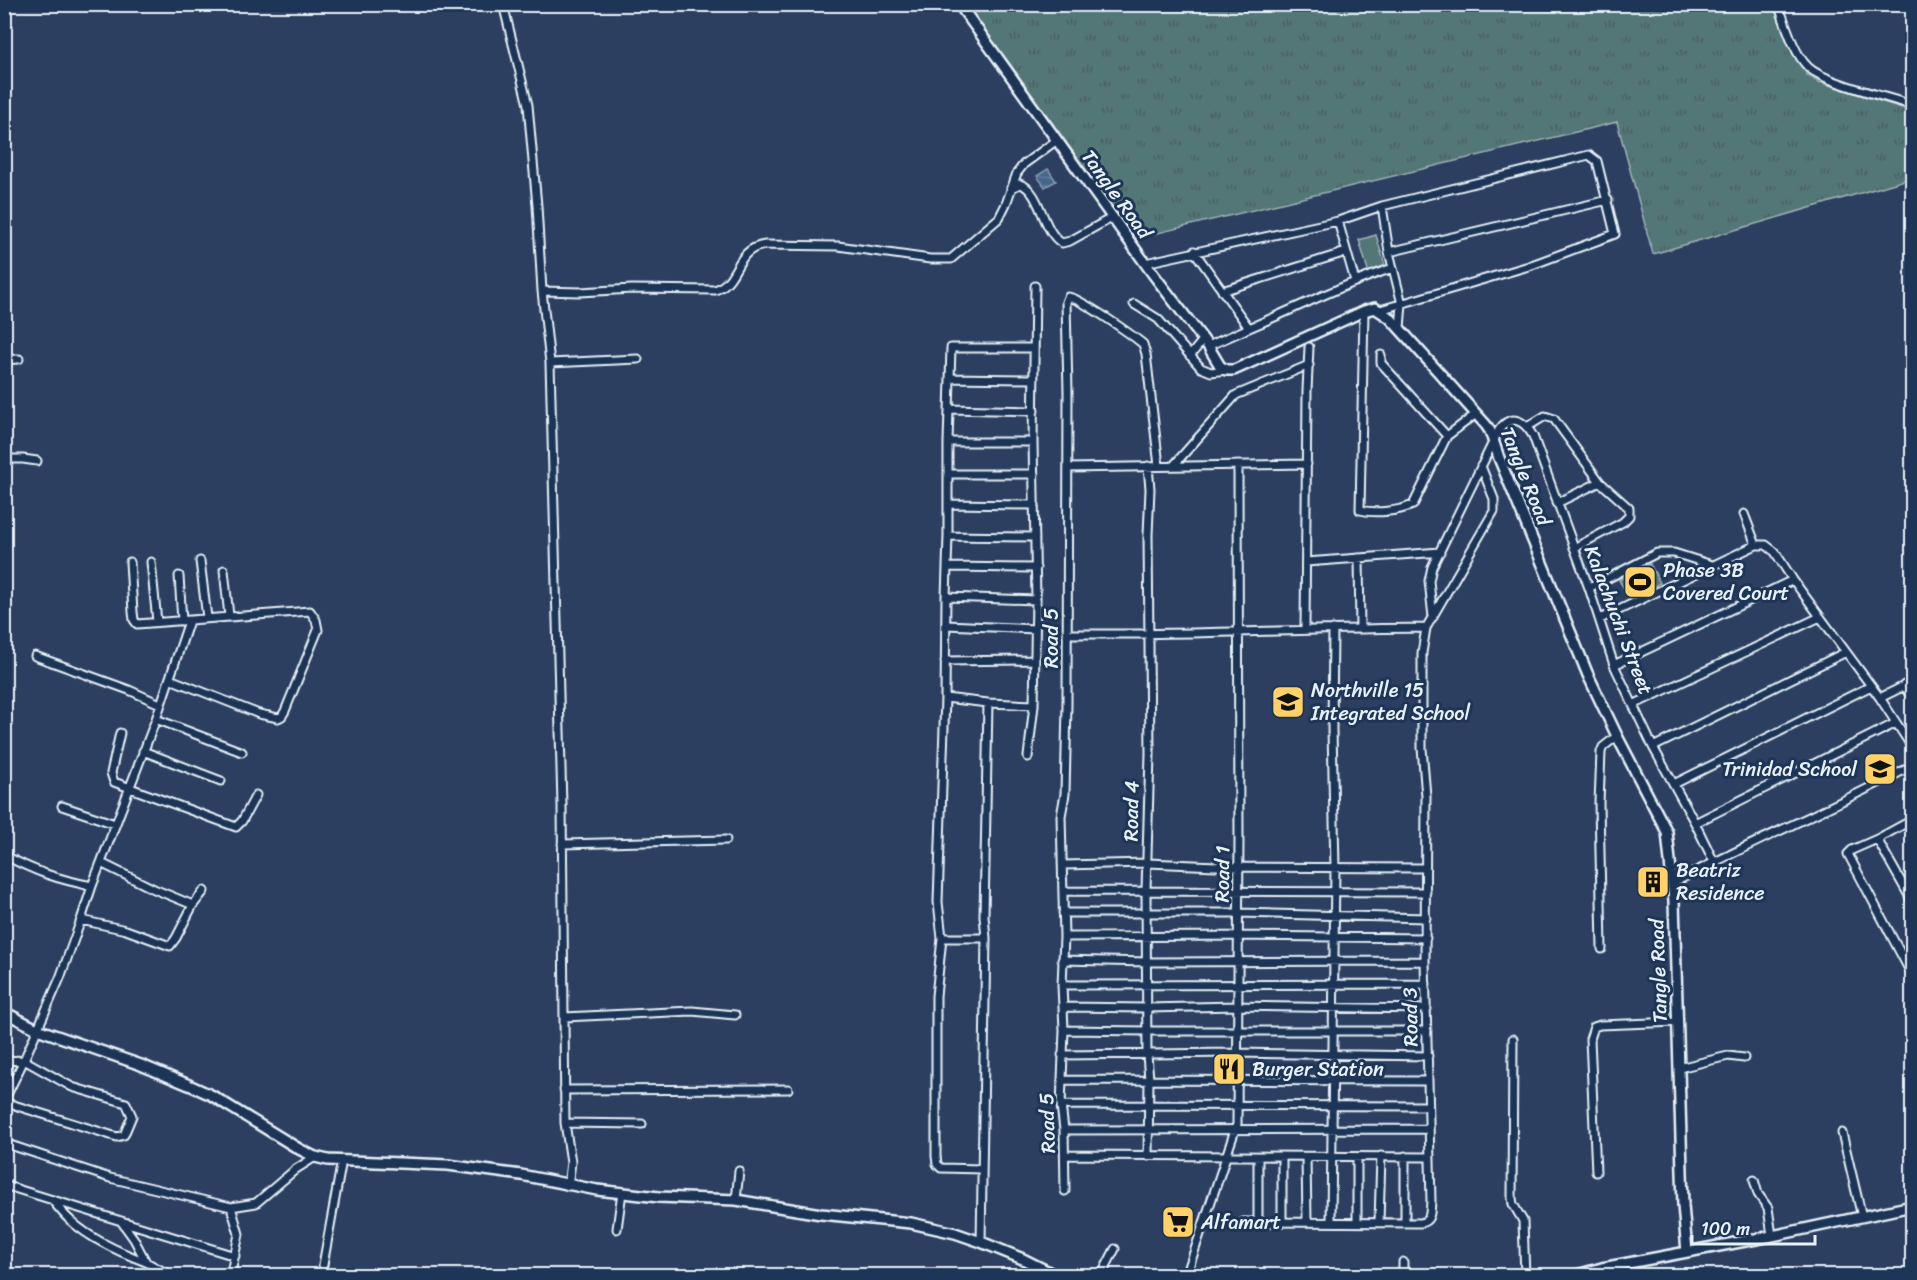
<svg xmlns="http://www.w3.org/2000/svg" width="1917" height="1280" viewBox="0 0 1917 1280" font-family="Sriracha,sans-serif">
<defs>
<pattern id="grass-tufts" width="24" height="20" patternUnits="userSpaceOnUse" patternTransform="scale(1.5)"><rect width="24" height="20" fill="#537677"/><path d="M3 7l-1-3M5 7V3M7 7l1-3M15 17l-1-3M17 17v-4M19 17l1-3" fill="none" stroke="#4c5f60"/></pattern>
<pattern id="water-rules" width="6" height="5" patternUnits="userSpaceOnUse" patternTransform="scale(1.5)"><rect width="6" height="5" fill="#44658a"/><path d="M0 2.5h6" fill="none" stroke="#5f7c9b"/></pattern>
</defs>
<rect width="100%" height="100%" fill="#2c3f60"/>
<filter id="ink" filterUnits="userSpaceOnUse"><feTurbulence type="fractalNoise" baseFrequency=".0167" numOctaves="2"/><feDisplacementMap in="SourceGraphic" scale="12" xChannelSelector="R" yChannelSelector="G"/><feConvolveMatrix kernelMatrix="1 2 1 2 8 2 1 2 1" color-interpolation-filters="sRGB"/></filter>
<g filter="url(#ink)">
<path fill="url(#grass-tufts)" stroke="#9eb4b8" stroke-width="1.5" d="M 965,5 L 1775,5 L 1800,64 L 1807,75 L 1819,82 L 1912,111 L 1912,178 L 1653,254 L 1617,122 L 1133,239 Z"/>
<path fill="#537677" stroke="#9eb4b8" stroke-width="1.5" d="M 1376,235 L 1386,269 L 1369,274 L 1359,240 Z
M 1650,564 L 1660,583 L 1630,599 L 1619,580 Z"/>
<path fill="url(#water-rules)" stroke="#869db6" stroke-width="1.5" d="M 1048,169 L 1056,181 L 1045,187 L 1037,176 Z"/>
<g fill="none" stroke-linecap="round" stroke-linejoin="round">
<defs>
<path id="street" d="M 503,4 L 528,105 L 537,206 L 542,291 L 550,363 L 562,805 L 565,1123 L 571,1162 L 568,1186
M 1778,4 C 1786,24 1793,52 1808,67 C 1823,82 1890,98 1912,105
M 1011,188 L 1020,184 C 1041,190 1042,232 1062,243 L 1070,241 L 1113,217
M 1382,206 L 1389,252 L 1402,304 L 1400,328
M 1338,221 L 1355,281
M 1194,251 L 1249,328 C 1297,308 1343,284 1393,268
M 1389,252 L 1608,200
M 1145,263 L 1338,221 L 1382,206 L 1589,155 L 1597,161 L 1615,234 L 1529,266 L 1380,310
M 542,291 L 580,292 L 632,289 L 715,290 C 740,281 734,249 765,245 L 838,246 L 930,259 L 951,259 L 999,218 L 1006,204 L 1017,173 L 1024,164 L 1057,140
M 1222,291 L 1346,252
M 1134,304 L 1158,319 L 1201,368 L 1211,372 L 1226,370
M 1364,311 L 1360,510 C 1376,514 1399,511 1413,505 L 1447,436 L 1476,414
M 1208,346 L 1249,328
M 1381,355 L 1381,363 L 1447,436
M 1190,356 L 1203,340
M 4,360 L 19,359
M 550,363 L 638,359
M 950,378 L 1034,379
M 949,409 L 1034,411
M 1527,427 L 1545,416 L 1554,419 L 1600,482 L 1629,508 L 1629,516 L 1623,522 L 1574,548
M 948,442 L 1033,442
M 4,459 L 23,459 L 37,461
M 1174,465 L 1236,395 L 1309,365
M 1068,468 L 1307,464
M 948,474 L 1034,474
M 4,492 L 4,499
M 1557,503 L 1600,482
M 948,504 L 1035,505
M 1744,514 L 1756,545
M 948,536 L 1035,537
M 1359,558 L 1360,629
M 200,561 L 207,618
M 130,562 L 133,612 L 134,620 L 137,624 L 310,611 L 316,620 L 318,630 L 285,711 L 282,716 L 278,718 L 259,714 L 170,679
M 151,562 L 157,622
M 1306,562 L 1440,552
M 947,567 L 1036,568
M 224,570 L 229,616
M 179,576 L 182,621
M 1589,588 L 1657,553 L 1674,553 L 1712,565
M 946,597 L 1036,600
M 1433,617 L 1429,581 L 1432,567 L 1499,430 C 1511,413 1524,420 1533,436 L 1589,588 L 1614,665 L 1653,747 L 1695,823 L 1714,862
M 1600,619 L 1756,545 L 1766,545 L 1775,552 L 1793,580 L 1880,698 L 1912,747
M 946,625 L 1035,629
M 1305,629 L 1307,391 L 1309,347
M 1067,634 C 1187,635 1306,629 1426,628
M 35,656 L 129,690 L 160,704
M 945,661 L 1035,660
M 1614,665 L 1793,580
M 1904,685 L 1912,699
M 945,698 L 988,703 L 1034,705
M 1880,698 L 1912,682
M 1633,705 L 1820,617
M 156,719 L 242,752
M 120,733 L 111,773 L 114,782 L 236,827 L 242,821 L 256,795
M 1653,747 L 1846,652
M 143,751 L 221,781
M 1028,757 L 1034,705 L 1036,600 L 1033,442 L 1035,286
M 1674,784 L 1871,686
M 62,806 L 115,824
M 1912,820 L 1877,839 L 1852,850 L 1848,854 L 1912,975
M 1695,823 L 1896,723
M 1877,839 L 1912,901
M 562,844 L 726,840
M 4,855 C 36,872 57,879 92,886
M 101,863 L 154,889 L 193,905 L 204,891
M 1063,865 L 1148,863 L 1239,867 L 1425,868
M 1673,883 C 1752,842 1834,807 1912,766
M 1064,891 L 1426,892
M 1063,913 L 1238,913 L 1426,918
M 81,920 L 126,930 L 170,946 L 176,938 L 193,905
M 1064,937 L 1238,936 L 1426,938
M 942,938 L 986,938
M 1602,949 L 1599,803 L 1601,752 L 1603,747 L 1617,736
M 1062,960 L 1148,962 L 1425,961
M 1062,985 L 1426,984
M 1064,1007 L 1147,1008 L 1237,1006 L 1427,1009
M 564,1017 L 692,1011 L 735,1015
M 1064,1030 L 1148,1031 L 1427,1031
M 1513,1039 L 1512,1198 L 1513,1204 L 1523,1221 L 1525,1276
M 1062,1055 L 1238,1053 L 1428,1056
M 4,1061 L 24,1060 L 72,1087 L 126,1103 L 132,1116 L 124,1135 L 117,1137 L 4,1102
M 1679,1068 L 1728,1056 L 1744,1058
M 1062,1080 L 1428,1081
M 564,1090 L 788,1089
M 4,1101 L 24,1060 L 60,978 L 81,920 L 92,886 L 156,719 L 189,621
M 1061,1105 L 1428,1106
M 565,1123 L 642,1124
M 1064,1130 L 1428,1129
M 1842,1133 L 1862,1217
M 4,1143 L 110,1178 L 231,1207
M 1065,1155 L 1429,1157
M 1148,1156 L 1149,1079 L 1147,1055 L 1146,890 L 1150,754 L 1148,535 L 1150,489 L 1148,466
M 1405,1156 L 1405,1223
M 1258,1157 L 1258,1222
M 1282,1157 L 1282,1221
M 1306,1157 L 1307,1221
M 1357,1157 L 1357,1221
M 982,1169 L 941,1168 L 937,1164 L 936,1156 L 936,996 L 942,938 L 938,902 L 945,698 L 946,597 L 948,536 L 948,442 L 951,348 L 1034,348
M 1596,1172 L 1590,1039 L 1594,1027 L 1600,1025 L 1678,1022
M 1754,1180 L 1758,1194 L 1768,1208 L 1772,1236
M 4,1185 L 235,1256
M 1065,1191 L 1064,1130 L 1061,1105 L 1064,1030 L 1062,985 L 1064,937 L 1061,816 L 1065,794 L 1067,705 L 1068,392 L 1066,302 L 1068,297 C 1080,298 1132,335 1143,344 L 1146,354 L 1159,466
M 52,1200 C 58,1207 64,1215 71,1221 C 92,1240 119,1252 146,1262
M 736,1200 L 739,1171
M 121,1221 L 134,1239 L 146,1262 L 172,1276
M 1243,1222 L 1420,1223 C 1432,1221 1430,1211 1431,1201 L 1425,961 L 1426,796 L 1422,748 L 1422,653 L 1426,628 L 1494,511 L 1494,499 L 1481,466
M 1331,1222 L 1335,868 L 1332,729 L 1333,629
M 1379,1222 L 1381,1156
M 617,1229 L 622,1192
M 981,1242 L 986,938 L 984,916 L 988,703
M 1403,1262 L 1403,1276
M 323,1265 L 342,1160
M 226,1276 L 232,1268 L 239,1234 L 231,1207 L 256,1203 L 296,1169 L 315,1157
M 1101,1276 L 1115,1249
M 1186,1276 L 1237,1124 L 1239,840 L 1238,465"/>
<path id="secondary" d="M 959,4 L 1153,274 L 1208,346 L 1220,366 L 1226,370 L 1234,370 L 1364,311 L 1375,308 L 1390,318 L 1486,425 L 1490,431 L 1499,458 L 1588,675 L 1617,736 L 1667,832 L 1674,901 L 1683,1205 L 1687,1252
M 4,1012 L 37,1029 L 141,1065 L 189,1085 L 211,1095 L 299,1149 L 315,1157 L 328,1160 L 448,1165 L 521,1175 L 597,1190 L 659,1197 L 736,1200 L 821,1214 L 911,1223 L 955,1233 L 981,1242 L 1023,1259 L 1057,1276
M 1573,1276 L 1602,1268 L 1772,1236 L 1912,1206"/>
</defs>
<use href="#street" stroke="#e8f1f8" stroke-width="11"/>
<use href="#secondary" stroke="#e8f1f8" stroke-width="14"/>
<use href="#street" stroke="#1d3557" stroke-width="7"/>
<use href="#secondary" stroke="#1d3557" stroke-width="9"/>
</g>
</g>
<defs>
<symbol id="stadium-square" viewBox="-11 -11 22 22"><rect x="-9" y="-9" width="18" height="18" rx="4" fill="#ffd166" stroke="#1d3557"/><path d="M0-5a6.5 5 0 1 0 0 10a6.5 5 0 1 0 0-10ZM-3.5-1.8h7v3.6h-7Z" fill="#111"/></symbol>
<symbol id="school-square" viewBox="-11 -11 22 22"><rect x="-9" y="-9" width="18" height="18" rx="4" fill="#ffd166" stroke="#1d3557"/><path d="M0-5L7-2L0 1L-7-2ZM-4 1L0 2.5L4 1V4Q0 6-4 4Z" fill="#111"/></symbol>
<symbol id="building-square" viewBox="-11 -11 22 22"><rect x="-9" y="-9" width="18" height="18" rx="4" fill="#ffd166" stroke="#1d3557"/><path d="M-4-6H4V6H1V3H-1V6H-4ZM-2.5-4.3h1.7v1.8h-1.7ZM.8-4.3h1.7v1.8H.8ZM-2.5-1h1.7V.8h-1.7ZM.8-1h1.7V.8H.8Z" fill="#111"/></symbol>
<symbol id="restaurant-square" viewBox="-11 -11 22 22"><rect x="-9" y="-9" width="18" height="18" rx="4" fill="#ffd166" stroke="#1d3557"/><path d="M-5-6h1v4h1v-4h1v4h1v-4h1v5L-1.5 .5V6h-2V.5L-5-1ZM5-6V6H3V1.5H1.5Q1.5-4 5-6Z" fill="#111"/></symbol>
<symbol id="supermarket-square" viewBox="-11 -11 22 22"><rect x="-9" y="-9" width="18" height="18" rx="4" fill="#ffd166" stroke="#1d3557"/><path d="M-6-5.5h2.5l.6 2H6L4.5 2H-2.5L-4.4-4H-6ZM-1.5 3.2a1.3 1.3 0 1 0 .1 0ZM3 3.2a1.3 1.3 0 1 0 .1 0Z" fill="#111"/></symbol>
</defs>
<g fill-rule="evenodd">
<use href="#stadium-square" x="1621" y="563" width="38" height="38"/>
<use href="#school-square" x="1269" y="683" width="38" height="38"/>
<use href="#school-square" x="1861" y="750" width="38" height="38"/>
<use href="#building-square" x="1634" y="863" width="38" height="38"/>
<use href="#restaurant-square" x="1210" y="1050" width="38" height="38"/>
<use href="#supermarket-square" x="1159" y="1203" width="38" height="38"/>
</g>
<g text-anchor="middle" stroke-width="6" stroke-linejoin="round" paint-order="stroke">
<g font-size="20" fill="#e8f1f8" stroke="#1d3557">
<text transform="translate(1117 194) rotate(54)" y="7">Tangle Road</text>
<text transform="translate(1526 476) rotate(68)" y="7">Tangle Road</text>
<text transform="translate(1619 620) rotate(69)" y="7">Kalachuchi Street</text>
<text transform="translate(1051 638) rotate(-90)" y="7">Road 5</text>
<text transform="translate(1131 811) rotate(-89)" y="7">Road 4</text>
<text transform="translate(1222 874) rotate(-89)" y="7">Road 1</text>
<text transform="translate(1658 971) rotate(-92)" y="7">Tangle Road</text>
<text transform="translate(1410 1017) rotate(-91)" y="7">Road 3</text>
<text transform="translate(1047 1123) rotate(-92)" y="7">Road 5</text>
</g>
<g font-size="20" fill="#e8f1f8" stroke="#1d3557" text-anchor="start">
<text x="1663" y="577">Phase 3B<tspan x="1663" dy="23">Covered Court</tspan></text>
<text x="1311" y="697">Northville 15<tspan x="1311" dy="23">Integrated School</tspan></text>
<text x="1857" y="776" text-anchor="end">Trinidad School</text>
<text x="1676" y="877">Beatriz<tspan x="1676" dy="23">Residence</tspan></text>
<text x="1252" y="1076">Burger Station</text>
<text x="1201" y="1229">Alfamart</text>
</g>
</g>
<rect width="1917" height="1280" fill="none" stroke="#1d3557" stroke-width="24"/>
<rect x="12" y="12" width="1893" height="1256" fill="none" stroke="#e8f1f8" stroke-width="2" filter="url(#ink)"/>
<path d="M1692 1235v9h123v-9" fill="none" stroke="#e8f1f8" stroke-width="3"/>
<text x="1701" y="1235" font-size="18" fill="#e8f1f8" stroke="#1d3557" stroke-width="4.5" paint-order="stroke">100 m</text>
</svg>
